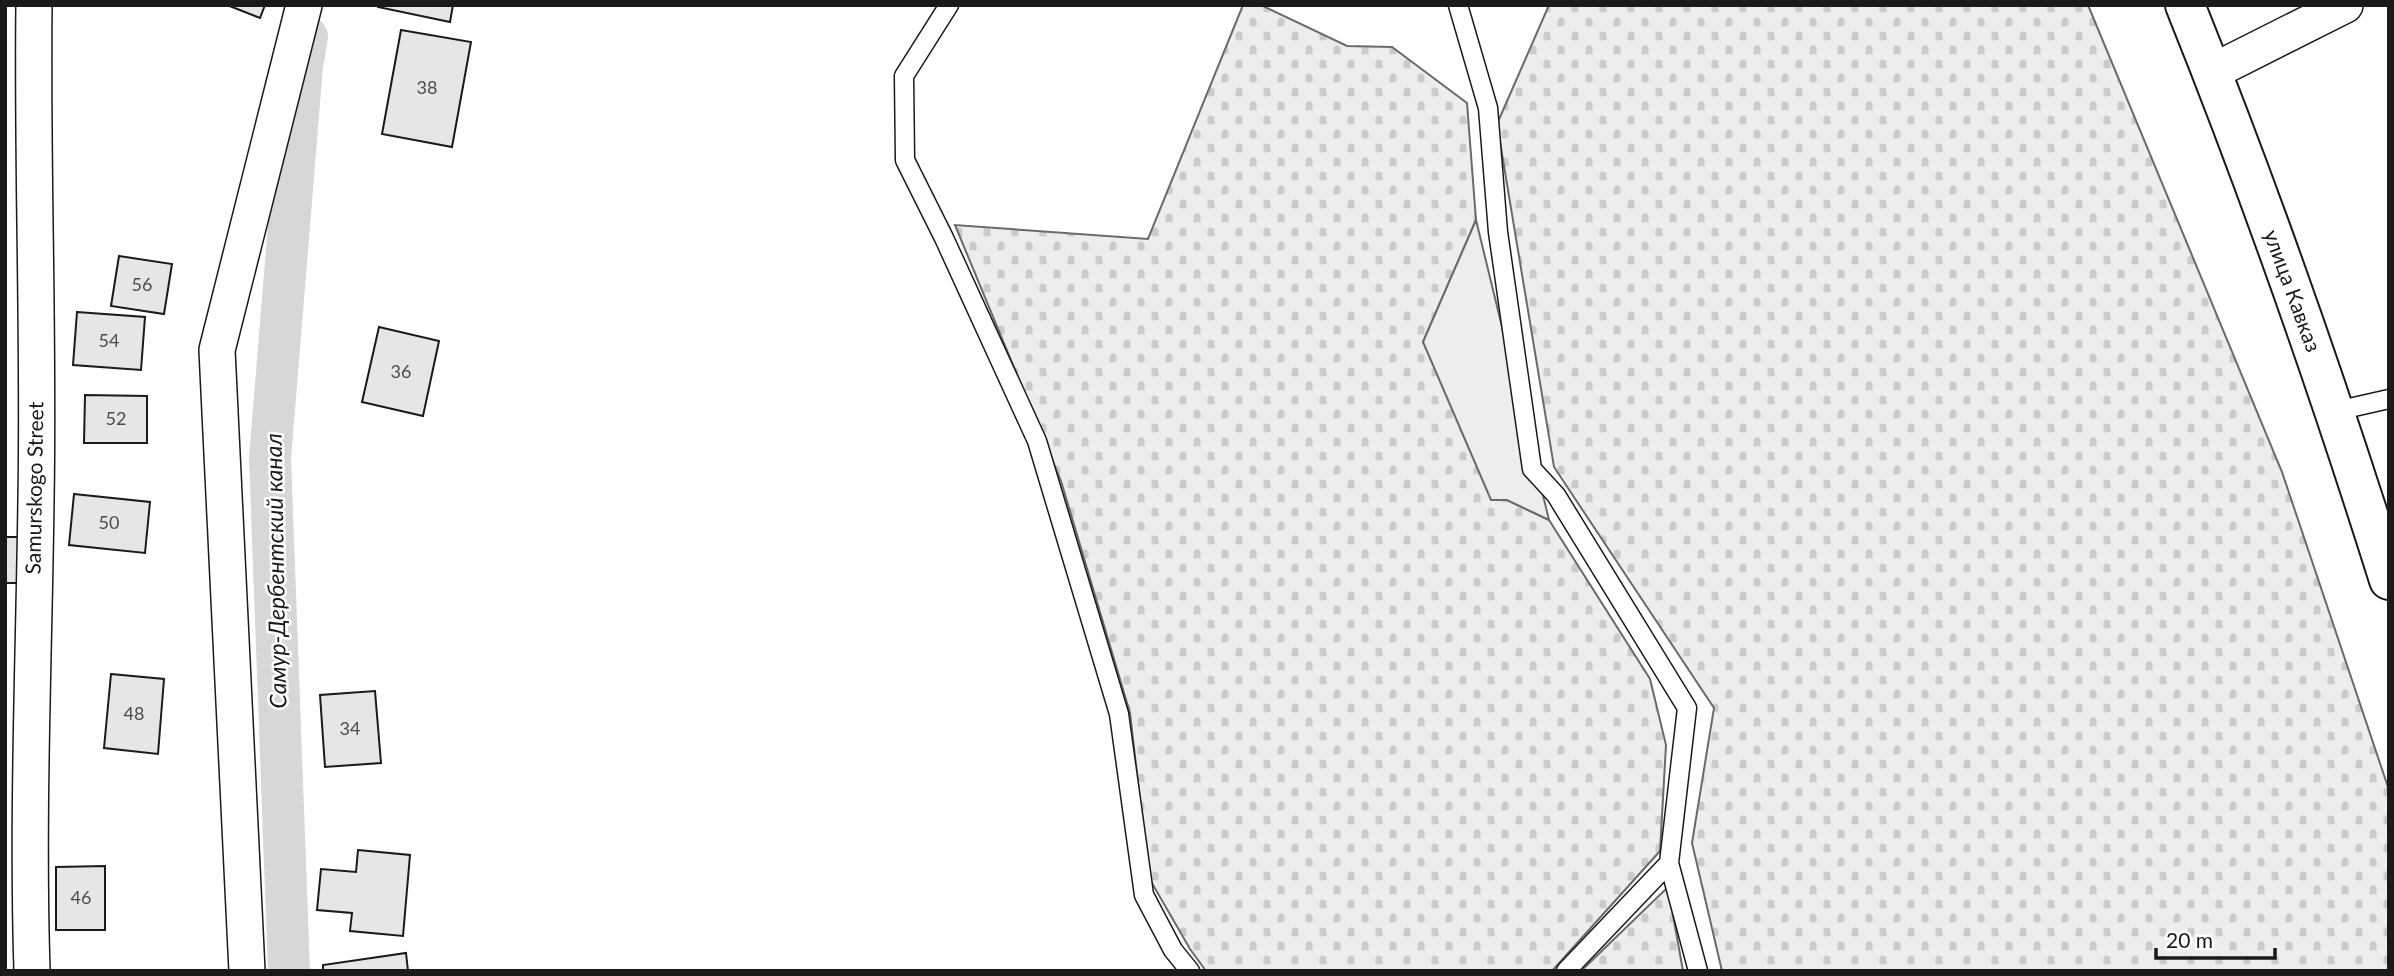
<svg xmlns="http://www.w3.org/2000/svg" width="2394" height="976" viewBox="0 0 2394 976" font-family="Lato,sans-serif">
<defs>
<pattern id="cemetery-stones" width="16" height="16" patternUnits="userSpaceOnUse" patternTransform="scale(1.75)"><rect width="16" height="16" fill="#ededed"/><path d="M2 7V4a2 2 0 0 1 4 0v3zM10 15v-3a2 2 0 0 1 4 0v3z" fill="#cbcbcb"/></pattern>
</defs>
<rect width="100%" height="100%" fill="#fff"/>
<path fill="url(#cemetery-stones)" stroke="#6a6a6a" stroke-width="2" d="M 1243,5 L 1261,5 L 1347,46 L 1392,47 L 1467,103 L 1476,220 L 1423,342 L 1507,500 L 1549,520 L 1650,679 L 1666,745 L 1660,851 L 1552,971 L 1206,971 L 1190,949 L 1149,878 L 1130,713 L 1061,481 L 955,225 L 1148,239 Z
M 1549,5 L 2088,5 L 2282,472 L 2389,790 L 2389,971 L 1722,971 L 1692,843 L 1714,708 L 1554,467 L 1497,124 Z
M 1668,887 L 1683,971 L 1581,971 Z"/>
<path fill="#ededed" stroke="#6a6a6a" stroke-width="2" d="M 1476,220 L 1549,520 L 1507,500 L 1491,500 L 1423,342 Z"/>
<g fill="none" stroke-linecap="round" stroke-linejoin="round">
<path stroke="#d7d7d7" stroke-width="42" d="M 289,971 L 270,458 L 302,66 L 307,37"/>
</g>
<path fill="#e6e6e6" stroke="#1a1a1a" stroke-width="2" d="M 227,5 L 265,5 L 260,18 Z
M 378,5 L 453,5 L 450,22 L 378,7 Z
M 401,30 L 471,42 L 452,147 L 382,134 Z
M 119,256 L 172,264 L 164,314 L 111,306 Z
M 77,312 L 145,317 L 141,370 L 73,365 Z
M 379,327 L 439,341 L 423,416 L 362,402 Z
M 85,395 L 147,396 L 147,443 L 84,443 Z
M 74,494 L 150,502 L 145,553 L 69,545 Z
M 5,537 L 21,537 L 20,583 L 5,583 Z
M 111,674 L 164,679 L 158,754 L 104,748 Z
M 375,691 L 381,763 L 325,767 L 320,695 Z
M 358,850 L 410,855 L 403,936 L 350,931 L 352,913 L 317,910 L 321,869 L 356,872 Z
M 105,866 L 105,930 L 56,930 L 56,867 Z
M 406,953 L 408,971 L 323,971 L 323,965 Z"/>
<g fill="none" stroke-linecap="round" stroke-linejoin="round">
<defs>
<path id="lane" d="M 949,5 L 904,76 L 905,160 L 944,238 L 1037,441 L 1119,714 L 1144,895 L 1173,950 L 1190,971
M 1458,5 L 1488,108 L 1498,232 L 1532,469 L 1556,495 L 1687,708 L 1669,863 L 1698,971
M 2336,411 L 2389,399
M 1566,971 L 1669,863"/>
<path id="street" d="M 2212,72 L 2345,5
M 32,971 C 27,813 34,656 36,499 C 39,334 32,170 34,5
M 247,971 L 217,350 L 304,5"/>
<path id="highway" d="M 2185,5 C 2261,194 2328,386 2389,580"/>
</defs>
<use href="#lane" stroke="#1a1a1a" stroke-width="21"/>
<use href="#street" stroke="#1a1a1a" stroke-width="38"/>
<use href="#highway" stroke="#1a1a1a" stroke-width="42"/>
<use href="#lane" stroke="#fff" stroke-width="18"/>
<use href="#street" stroke="#fff" stroke-width="35"/>
<use href="#highway" stroke="#fff" stroke-width="38"/>
</g>
<g text-anchor="middle" stroke-width="5" stroke-linejoin="round" paint-order="stroke">
<g font-size="18" fill="#4d4d4d">
<text x="427" y="94">38</text>
<text x="142" y="291">56</text>
<text x="109" y="347">54</text>
<text x="401" y="378">36</text>
<text x="116" y="425">52</text>
<text x="109" y="529">50</text>
<text x="134" y="720">48</text>
<text x="350" y="735">34</text>
<text x="81" y="904">46</text>
</g>
<g font-size="21" fill="#1a1a1a" stroke="#fff">
<text transform="translate(2292 291) rotate(70)" y="7">улица Кавказ</text>
<text transform="translate(35 488) rotate(-89)" y="7">Samurskogo Street</text>
</g>
<g font-size="23" font-style="italic" fill="#1a1a1a" stroke="#fff">
<text transform="translate(276 571) rotate(-91)" y="8">Самур-Дербентский канал</text>
</g>
</g>
<rect width="2394" height="976" fill="none" stroke="#1a1a1a" stroke-width="14"/>
<path d="M2156 948v10h119v-10" fill="none" stroke="#1a1a1a" stroke-width="3.5"/>
<text x="2166" y="948" font-size="21" fill="#1a1a1a" stroke="#ffffff" stroke-width="5" paint-order="stroke">20 m</text>
</svg>
